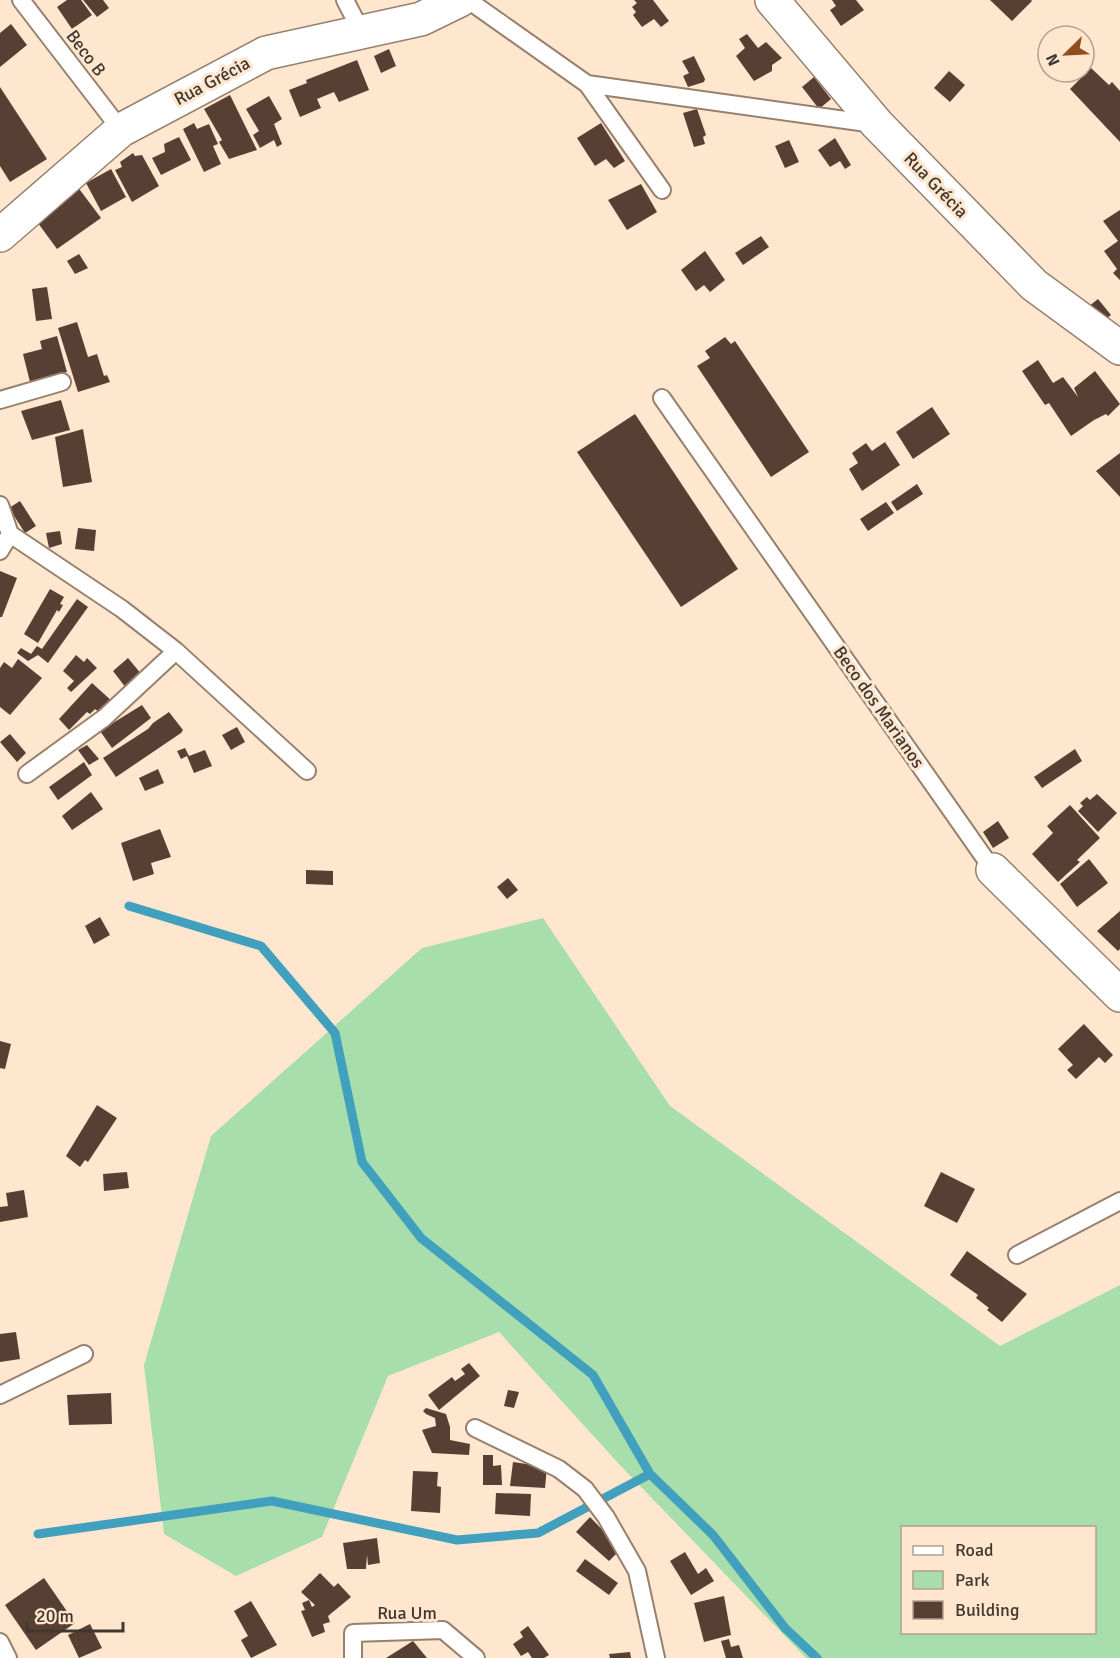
<svg xmlns="http://www.w3.org/2000/svg" width="1120" height="1658" viewBox="0 0 1120 1658" font-family="Signika,sans-serif">
<rect width="100%" height="100%" fill="#fee6cf"/>
<path fill="#a7deab" fill-rule="evenodd" d="M 543,918 L 670,1106 L 1000,1346 L 1120,1285 L 1120,1658 L 806,1658 L 619,1464 L 499,1332 L 388,1376 L 322,1537 L 236,1576 L 164,1534 L 144,1365 L 211,1136 L 422,948 ZM 902,1528 L 1094,1528 L 1094,1632 L 902,1632 Z"/>
<g fill="none" stroke-linecap="round" stroke-linejoin="round">
<path stroke="#40a0bd" stroke-width="9" d="M 129,906 L 261,946 L 335,1033 L 362,1162 L 421,1238 L 593,1375 L 650,1474 L 713,1535 L 785,1628 L 817,1658
M 38,1534 L 272,1501 L 457,1540 L 538,1533 L 650,1474"/>
</g>
<path fill="#583f34" d="M 67,0 L 81,0 L 92,15 L 72,29 L 57,7 Z
M 83,0 L 103,0 L 109,8 L 97,17 Z
M 634,0 L 653,0 L 669,21 L 661,27 L 654,19 L 642,27 L 633,15 L 636,12 L 632,7 L 637,3 Z
M 832,0 L 856,0 L 864,10 L 841,26 L 830,10 L 836,6 Z
M 990,0 L 1031,0 L 1032,1 L 1012,21 Z
M 11,24 L 27,45 L 0,67 L 0,33 Z
M 747,34 L 758,48 L 766,42 L 782,58 L 772,65 L 772,71 L 754,81 L 736,56 L 745,48 L 739,39 Z
M 389,49 L 396,66 L 381,73 L 374,56 Z
M 694,56 L 705,79 L 704,82 L 688,87 L 683,76 L 689,73 L 682,61 Z
M 357,60 L 369,90 L 339,102 L 334,92 L 317,99 L 321,108 L 300,117 L 289,90 L 307,83 L 306,80 Z
M 1091,68 L 1109,85 L 1112,82 L 1120,91 L 1120,142 L 1070,89 Z
M 949,71 L 965,85 L 950,102 L 934,88 Z
M 814,77 L 831,99 L 819,109 L 802,87 Z
M 0,87 L 47,159 L 10,182 L 0,166 Z
M 230,95 L 257,150 L 229,159 L 219,142 L 222,140 L 204,109 Z
M 269,96 L 282,119 L 274,124 L 282,144 L 277,147 L 274,140 L 260,148 L 253,135 L 259,131 L 246,109 Z
M 697,109 L 706,135 L 703,137 L 705,144 L 694,147 L 683,113 Z
M 194,123 L 197,129 L 209,124 L 218,144 L 213,146 L 221,164 L 204,172 L 183,129 Z
M 601,123 L 625,161 L 614,168 L 606,159 L 595,166 L 577,138 Z
M 179,137 L 191,160 L 161,175 L 152,158 L 165,152 L 164,144 Z
M 835,138 L 851,165 L 845,169 L 840,161 L 830,167 L 818,150 Z
M 789,140 L 799,162 L 785,168 L 775,146 Z
M 133,153 L 135,156 L 142,155 L 159,186 L 132,202 L 115,170 L 122,167 L 120,162 Z
M 111,169 L 126,197 L 101,211 L 86,183 Z
M 641,184 L 657,212 L 627,230 L 608,200 Z
M 77,186 L 101,218 L 57,249 L 35,219 Z
M 1120,210 L 1120,280 L 1113,273 L 1117,269 L 1104,251 L 1118,241 L 1103,221 Z
M 761,236 L 769,247 L 743,265 L 735,253 Z
M 705,251 L 725,280 L 710,292 L 704,285 L 696,291 L 681,270 Z
M 79,254 L 88,268 L 75,274 L 67,261 Z
M 47,287 L 52,319 L 36,321 L 32,289 Z
M 1098,299 L 1111,315 L 1101,323 L 1088,307 Z
M 77,322 L 88,357 L 97,354 L 104,376 L 107,375 L 110,382 L 78,392 L 58,328 Z
M 57,336 L 67,372 L 30,382 L 23,354 L 42,349 L 40,341 Z
M 725,337 L 731,344 L 735,341 L 809,452 L 771,477 L 697,366 L 710,358 L 705,351 Z
M 1038,360 L 1053,383 L 1063,377 L 1078,397 L 1074,388 L 1095,371 L 1120,404 L 1108,416 L 1106,414 L 1094,420 L 1071,436 L 1049,403 L 1045,405 L 1022,371 Z
M 61,400 L 70,430 L 32,440 L 21,411 Z
M 932,407 L 950,434 L 913,459 L 896,432 Z
M 635,414 L 738,569 L 681,607 L 577,452 Z
M 83,429 L 92,482 L 63,487 L 55,437 Z
M 885,442 L 900,465 L 862,491 L 849,469 L 858,463 L 852,453 L 866,443 L 872,451 Z
M 1120,453 L 1120,497 L 1096,471 Z
M 917,484 L 923,494 L 897,511 L 891,502 Z
M 20,501 L 36,526 L 25,533 L 9,508 Z
M 886,502 L 894,513 L 868,531 L 860,519 Z
M 78,528 L 96,530 L 94,551 L 75,549 Z
M 60,531 L 62,544 L 49,548 L 46,533 Z
M 0,571 L 17,578 L 2,617 L 0,617 Z
M 50,589 L 64,597 L 60,604 L 63,605 L 59,612 L 57,610 L 38,643 L 24,634 Z
M 77,599 L 88,607 L 48,663 L 38,655 L 28,661 L 17,653 L 21,648 L 31,654 L 37,646 L 42,649 Z
M 76,655 L 84,662 L 87,658 L 97,668 L 71,692 L 67,688 L 74,681 L 63,671 Z
M 128,658 L 142,675 L 126,688 L 113,671 Z
M 18,659 L 42,678 L 10,715 L 0,707 L 0,668 L 4,662 L 12,668 Z
M 92,683 L 114,703 L 101,714 L 95,709 L 90,714 L 87,712 L 69,730 L 59,719 Z
M 142,705 L 151,718 L 112,748 L 100,731 Z
M 169,712 L 183,730 L 181,733 L 116,777 L 103,758 L 148,729 L 153,723 Z
M 237,727 L 245,742 L 231,750 L 222,735 Z
M 10,734 L 26,753 L 17,762 L 0,742 Z
M 87,745 L 99,759 L 89,765 L 78,750 Z
M 185,748 L 189,756 L 205,750 L 212,766 L 194,773 L 187,756 L 181,759 L 177,751 Z
M 1075,749 L 1082,761 L 1042,788 L 1034,777 Z
M 84,762 L 92,775 L 58,800 L 49,787 Z
M 158,769 L 164,783 L 145,791 L 139,778 Z
M 91,792 L 103,809 L 72,830 L 62,816 Z
M 1097,794 L 1117,813 L 1098,832 L 1078,811 L 1083,806 L 1080,803 L 1087,797 L 1090,800 Z
M 1070,805 L 1100,838 L 1077,860 L 1080,862 L 1058,882 L 1032,854 L 1053,833 L 1047,826 Z
M 998,821 L 1009,838 L 993,848 L 983,832 Z
M 160,829 L 171,857 L 151,863 L 154,874 L 133,881 L 121,843 Z
M 1089,859 L 1108,883 L 1077,907 L 1060,884 Z
M 306,870 L 333,871 L 333,885 L 306,884 Z
M 508,878 L 518,890 L 507,899 L 497,887 Z
M 1120,911 L 1120,949 L 1118,951 L 1097,931 Z
M 100,917 L 110,935 L 94,944 L 85,926 Z
M 1084,1024 L 1113,1055 L 1105,1063 L 1099,1057 L 1076,1079 L 1067,1070 L 1073,1065 L 1058,1049 Z
M 0,1041 L 11,1044 L 5,1069 L 0,1068 Z
M 97,1105 L 117,1118 L 88,1162 L 85,1160 L 80,1167 L 66,1156 Z
M 127,1172 L 129,1188 L 104,1191 L 103,1174 Z
M 941,1172 L 975,1189 L 957,1223 L 924,1206 Z
M 24,1190 L 28,1217 L 0,1222 L 0,1207 L 8,1206 L 6,1193 Z
M 967,1251 L 1027,1294 L 1002,1322 L 987,1310 L 989,1308 L 976,1298 L 978,1295 L 950,1275 Z
M 16,1332 L 20,1359 L 0,1362 L 0,1334 Z
M 469,1363 L 480,1376 L 439,1410 L 428,1395 L 452,1377 L 455,1381 L 465,1374 L 461,1369 Z
M 508,1390 L 519,1392 L 514,1408 L 504,1406 Z
M 111,1393 L 112,1424 L 69,1425 L 67,1395 Z
M 426,1408 L 446,1414 L 450,1427 L 450,1440 L 470,1444 L 469,1455 L 432,1453 L 422,1430 L 436,1426 L 435,1418 L 426,1414 L 423,1411 Z
M 483,1455 L 493,1455 L 493,1466 L 501,1465 L 502,1485 L 483,1485 Z
M 513,1462 L 547,1467 L 545,1488 L 510,1486 Z
M 413,1471 L 438,1472 L 437,1486 L 441,1487 L 440,1513 L 411,1511 Z
M 496,1493 L 531,1494 L 530,1516 L 495,1514 Z
M 590,1517 L 621,1549 L 609,1561 L 576,1532 Z
M 377,1538 L 380,1563 L 368,1565 L 367,1555 L 366,1569 L 347,1569 L 343,1543 Z
M 685,1552 L 698,1574 L 706,1568 L 714,1581 L 691,1595 L 670,1561 Z
M 585,1559 L 618,1583 L 609,1595 L 576,1571 Z
M 320,1573 L 334,1587 L 338,1583 L 351,1597 L 328,1616 L 330,1622 L 323,1624 L 325,1632 L 312,1637 L 301,1611 L 305,1610 L 302,1603 L 309,1600 L 312,1607 L 315,1605 L 301,1592 Z
M 44,1578 L 75,1623 L 36,1650 L 5,1605 Z
M 724,1596 L 731,1635 L 704,1642 L 694,1603 Z
M 251,1601 L 277,1645 L 251,1658 L 241,1640 L 248,1636 L 234,1611 Z
M 90,1624 L 102,1648 L 79,1658 L 68,1635 Z
M 528,1626 L 549,1655 L 544,1658 L 532,1658 L 528,1652 L 521,1656 L 513,1644 L 523,1637 L 520,1632 Z
M 729,1639 L 731,1647 L 739,1645 L 743,1658 L 726,1658 L 721,1641 Z
M 413,1641 L 427,1658 L 386,1658 Z
M 630,1652 L 631,1658 L 610,1658 L 609,1654 Z"/>
<g fill="none" stroke-linecap="round" stroke-linejoin="round">
<defs>
<path id="service" d="M 21,0 L 121,130
M 345,0 L 362,33
M 468,0 L 587,84 L 874,124
M 587,84 L 662,190
M 662,398 L 993,870
M 0,400 L 62,382
M 0,505 L 10,534 L 122,609 L 176,651 L 307,771
M 0,551 L 10,534
M 27,774 L 104,718 L 176,651
M 1017,1255 L 1120,1201
M 0,1395 L 84,1354
M 475,1428 L 559,1469 L 585,1489 L 606,1517 L 637,1571 L 656,1658
M 0,1642 L 8,1658
M 353,1658 L 353,1633 L 443,1630 L 476,1658"/>
<path id="minor" d="M 772,0 L 877,124 L 1034,285 L 1120,348
M 0,235 L 121,130 L 266,53 L 421,19 L 460,0
M 993,870 L 1120,995"/>
</defs>
<use href="#service" stroke="#97816d" stroke-width="20"/>
<use href="#minor" stroke="#97816d" stroke-width="36"/>
<use href="#service" stroke="#fff" stroke-width="16"/>
<use href="#minor" stroke="#fff" stroke-width="33"/>
</g>
<g text-anchor="middle" stroke-width="6" stroke-linejoin="round" paint-order="stroke">
<g font-size="18" fill="#40372e" stroke="#fee6cf">
<text transform="translate(86 53) rotate(53)" y="6">Beco B</text>
<text transform="translate(212 81) rotate(-28)" y="6">Rua Grécia</text>
<text transform="translate(936 185) rotate(46)" y="6">Rua Grécia</text>
<text transform="translate(879 707) rotate(55)" y="6">Beco dos Marianos</text>
<text x="407" y="1619">Rua Um</text>
</g>
</g>
<rect x="901" y="1526" width="195" height="108" fill="#fee6cf" stroke="#b2a08f" stroke-width="1.5"/>
<rect x="913" y="1546" width="30" height="9" fill="#ffffff" stroke="#b2a08f" stroke-width="1.5"/>
<text x="955" y="1556" font-size="18" fill="#40372e">Road</text>
<rect x="913" y="1571" width="30" height="18" fill="#a7deab" stroke="#b2a08f" stroke-width="1.5"/>
<text x="955" y="1586" font-size="18" fill="#40372e">Park</text>
<rect x="913" y="1601" width="30" height="18" fill="#583f34" stroke="#b2a08f" stroke-width="1.5"/>
<text x="955" y="1616" font-size="18" fill="#40372e">Building</text>
<g transform="translate(1066 54) rotate(246)"><circle r="28" fill="#fee6cf" stroke="#b2a08f" stroke-width="1.5"/>
<path d="M0-4.5L10 22L0 15L-10 22Z" fill="#8f4c1d"/>
<text y="-9" font-size="16" font-weight="bold" text-anchor="middle" fill="#40372e">N</text>
</g>
<path d="M27 1622v9h96v-9" fill="none" stroke="#40372e" stroke-width="3"/>
<text x="36" y="1622" font-size="18" fill="#40372e" stroke="#fee6cf" stroke-width="4.5" paint-order="stroke">20 m</text>
</svg>
